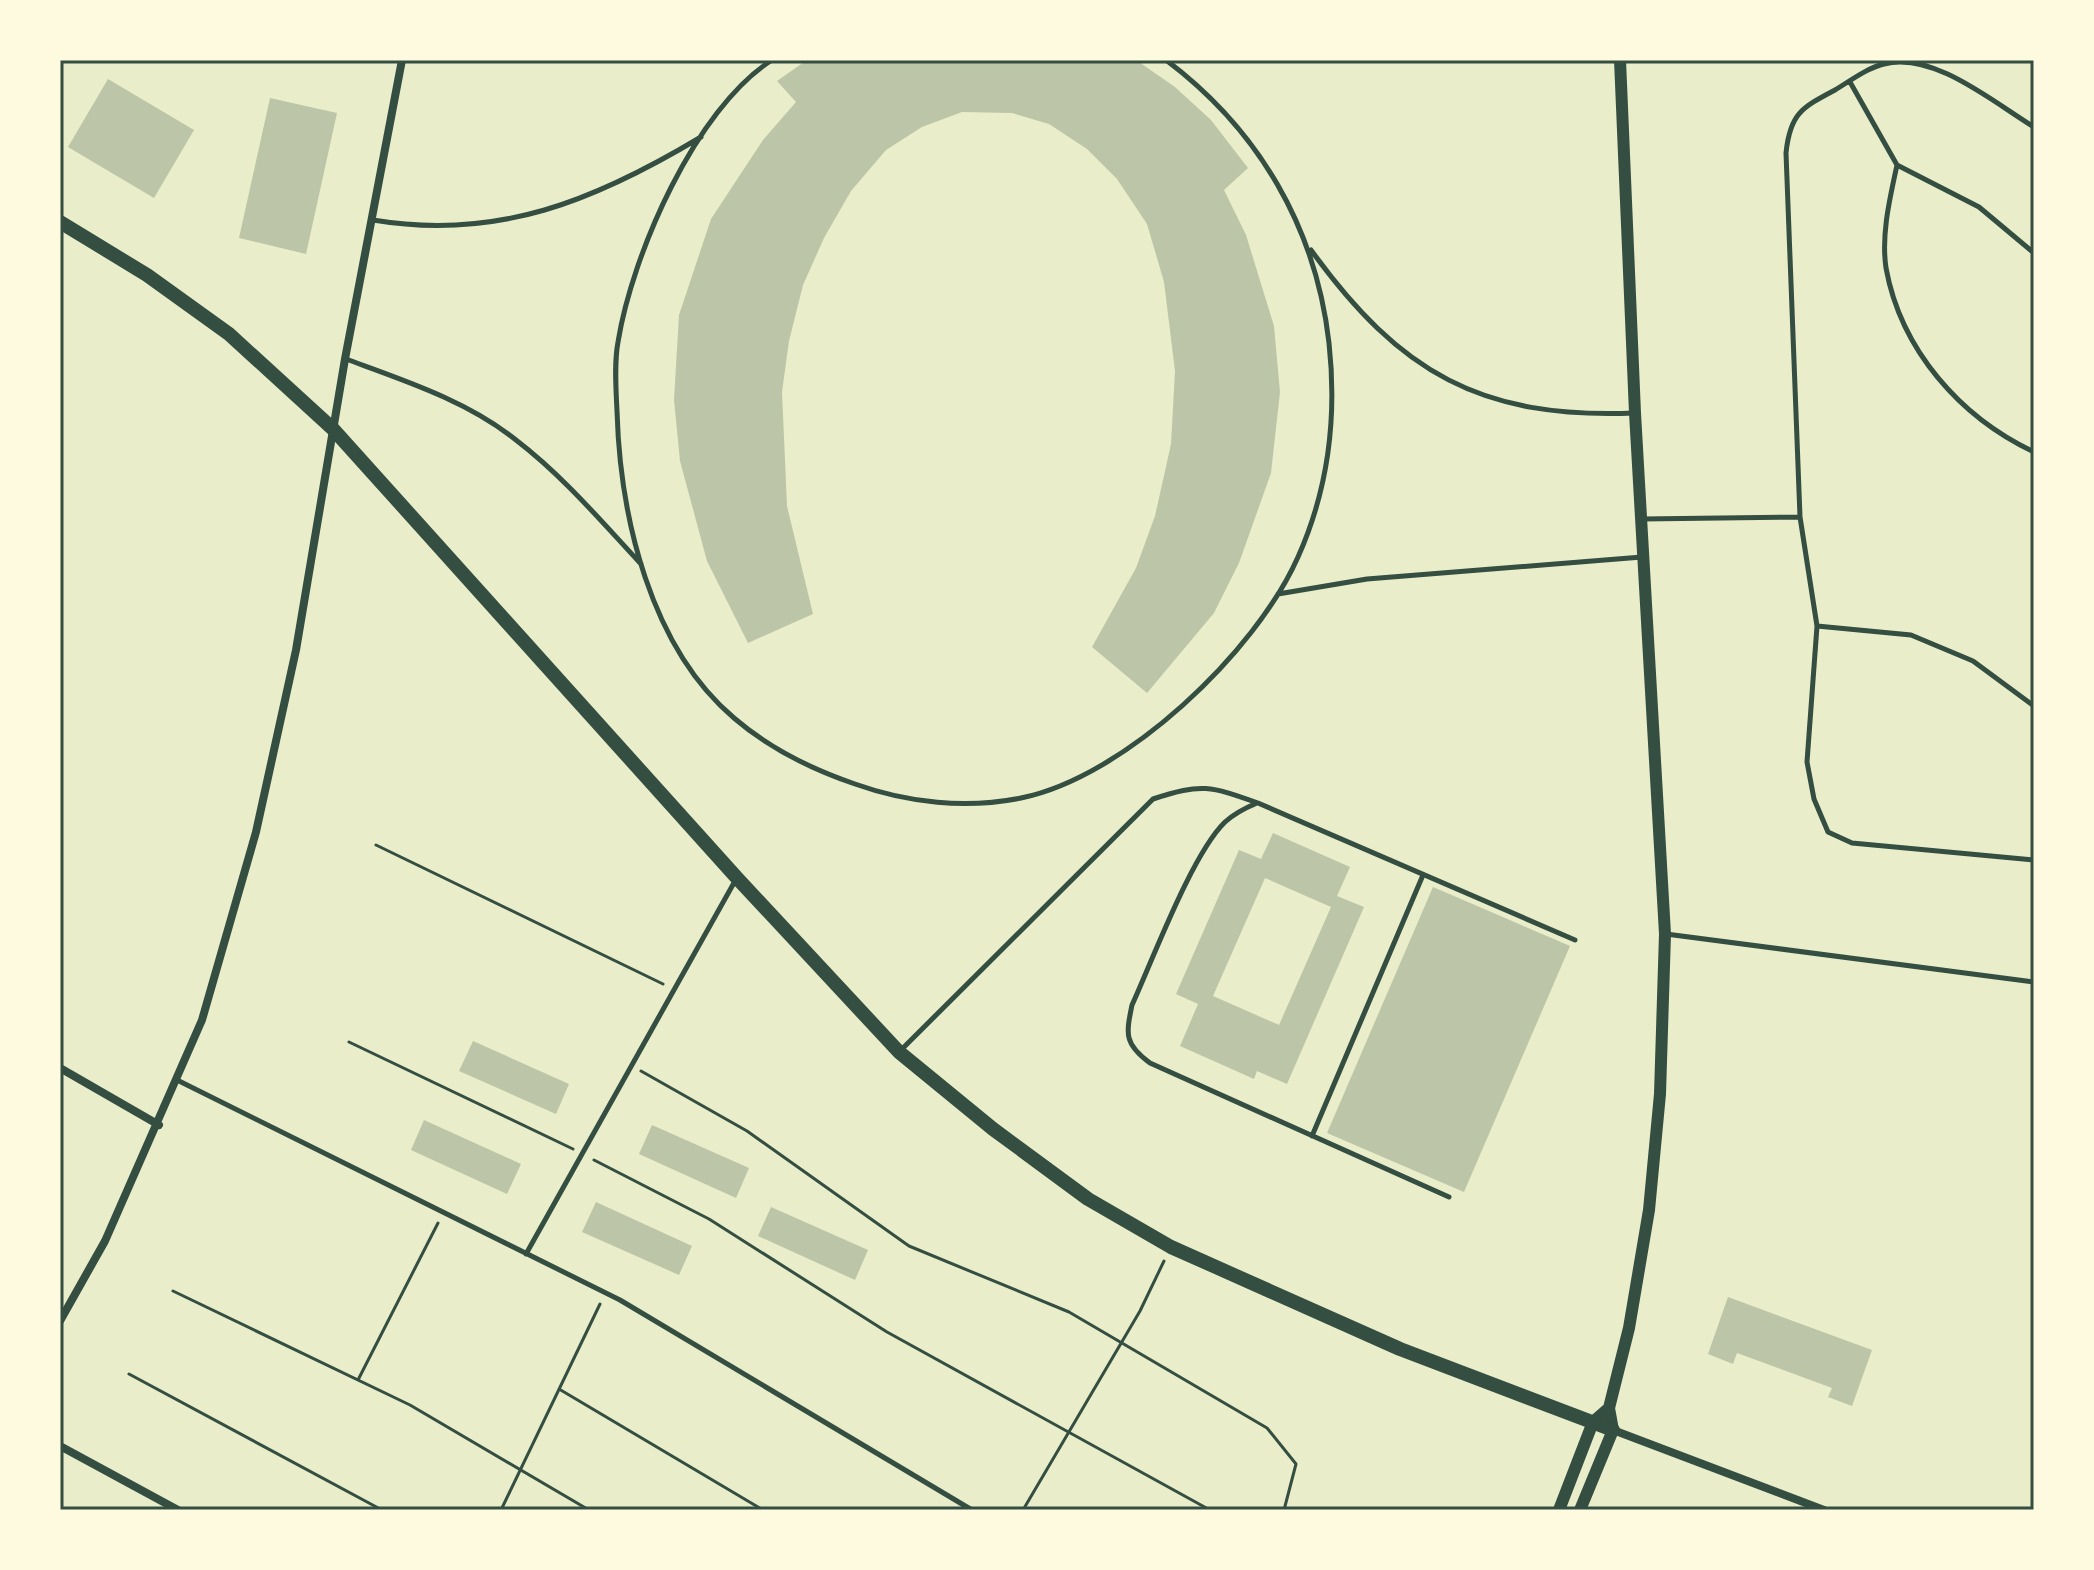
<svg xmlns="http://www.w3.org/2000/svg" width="2094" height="1570" viewBox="0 0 2094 1570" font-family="Inter,sans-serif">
<rect width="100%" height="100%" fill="#e9edc9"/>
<path fill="#bcc5a7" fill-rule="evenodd" d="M 807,60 L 1136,60 L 1175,87 L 1211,120 L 1248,168 L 1224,190 L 1246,235 L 1274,326 L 1280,392 L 1271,473 L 1239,563 L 1214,613 L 1147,693 L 1092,647 L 1136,568 L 1155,516 L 1171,444 L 1175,371 L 1164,282 L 1147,224 L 1117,179 L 1087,149 L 1049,124 L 1012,113 L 962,112 L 922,127 L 886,150 L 851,191 L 824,238 L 803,285 L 789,341 L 782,392 L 787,506 L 813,614 L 748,643 L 707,561 L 680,461 L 674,400 L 679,315 L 711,219 L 763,140 L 796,102 L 777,81 Z
M 108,79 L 194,130 L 154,198 L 68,147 Z
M 270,98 L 337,113 L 306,254 L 239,238 Z
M 1273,833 L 1350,867 L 1337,896 L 1364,907 L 1287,1084 L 1257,1071 L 1254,1079 L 1180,1046 L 1198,1004 L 1176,994 L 1239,850 L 1261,859 ZM 1265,878 L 1331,907 L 1279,1025 L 1213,996 Z
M 1433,887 L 1570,946 L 1464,1192 L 1327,1133 Z
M 473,1041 L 569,1084 L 556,1114 L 459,1071 Z
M 424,1120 L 521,1164 L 507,1194 L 411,1150 Z
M 652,1125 L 749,1168 L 736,1198 L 639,1154 Z
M 596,1202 L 692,1246 L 679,1275 L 582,1232 Z
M 771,1207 L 868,1250 L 855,1280 L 758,1236 Z
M 1728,1297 L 1872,1350 L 1852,1406 L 1828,1397 L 1832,1388 L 1737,1353 L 1733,1364 L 1708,1354 Z"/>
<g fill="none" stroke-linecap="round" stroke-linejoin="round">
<path stroke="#344e41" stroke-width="3" d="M 376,845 L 663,984
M 349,1042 L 573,1149
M 641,1071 L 747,1131 L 909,1246 L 1069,1312 L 1267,1428 L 1296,1464 L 1284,1510
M 594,1160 L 709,1219 L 887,1332 L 1210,1510
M 173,1291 L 410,1405 L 589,1510
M 129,1374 L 382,1510
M 358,1380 L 438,1223
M 559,1389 L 763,1510
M 501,1510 L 600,1304
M 1023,1510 L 1140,1311 L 1164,1261"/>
<path stroke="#344e41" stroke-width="5" d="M 772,60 C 695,109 632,255 618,342 C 614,363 616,389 617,411 C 620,516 650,647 734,718 C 770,749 811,769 855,784 C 908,803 966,809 1021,798 C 1125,777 1256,652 1298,557 C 1328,490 1337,416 1329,343 C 1316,228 1259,130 1166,60
M 1850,82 L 1897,165 L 1979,207 L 2034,253
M 2034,127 C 1993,102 1933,51 1884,64 C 1867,68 1850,81 1835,90 C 1801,108 1790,114 1786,153 L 1800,517 L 1817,626 L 1807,762 L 1814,799 L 1828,832 L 1852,843 L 2034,860
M 1897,165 C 1890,198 1881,234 1886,268 C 1901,350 1960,417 2034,452
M 373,220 C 498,241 596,200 701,137
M 1311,250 C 1400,373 1481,419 1634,413
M 346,359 C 403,380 468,401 516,440 C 563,476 601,521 641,564
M 1642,519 L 1800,517
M 1278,594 L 1367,579 L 1642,557
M 1817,626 L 1911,635 L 1973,661 L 2034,706
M 1257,803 C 1245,808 1235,813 1225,822 C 1192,854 1153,959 1132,1005 C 1126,1034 1124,1044 1150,1063 L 1449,1197
M 1666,934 L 2034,982
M 900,1051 L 1153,799 C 1202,783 1210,786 1258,803 L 1575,940
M 177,1080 L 620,1300 L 972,1510
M 1312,1136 L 1423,875
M 526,1254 L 735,881"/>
<path stroke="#344e41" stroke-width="8" d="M 60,1068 L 159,1125
M 60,1321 L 105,1241 L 202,1020 L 256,832 L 296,650 L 345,359 L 402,60
M 1613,1430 L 1824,1510
M 60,1446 L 178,1510"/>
<path stroke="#344e41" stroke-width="12" d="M 1559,1510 L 1593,1422 L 1609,1408
M 1580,1510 L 1613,1430 L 1609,1408 L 1629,1328 L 1649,1210 L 1660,1094 L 1665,934 L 1635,413 L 1620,60"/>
<path stroke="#344e41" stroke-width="14" d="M 60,222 L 147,275 L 229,334 L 333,429 L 737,878 L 899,1052 L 993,1129 L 1088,1199 L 1171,1247 L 1400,1349 L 1613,1430"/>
</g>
<rect width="2094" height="1570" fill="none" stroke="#fefae0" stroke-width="124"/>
<rect x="62" y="62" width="1970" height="1446" fill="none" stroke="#344e41" stroke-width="3"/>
</svg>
